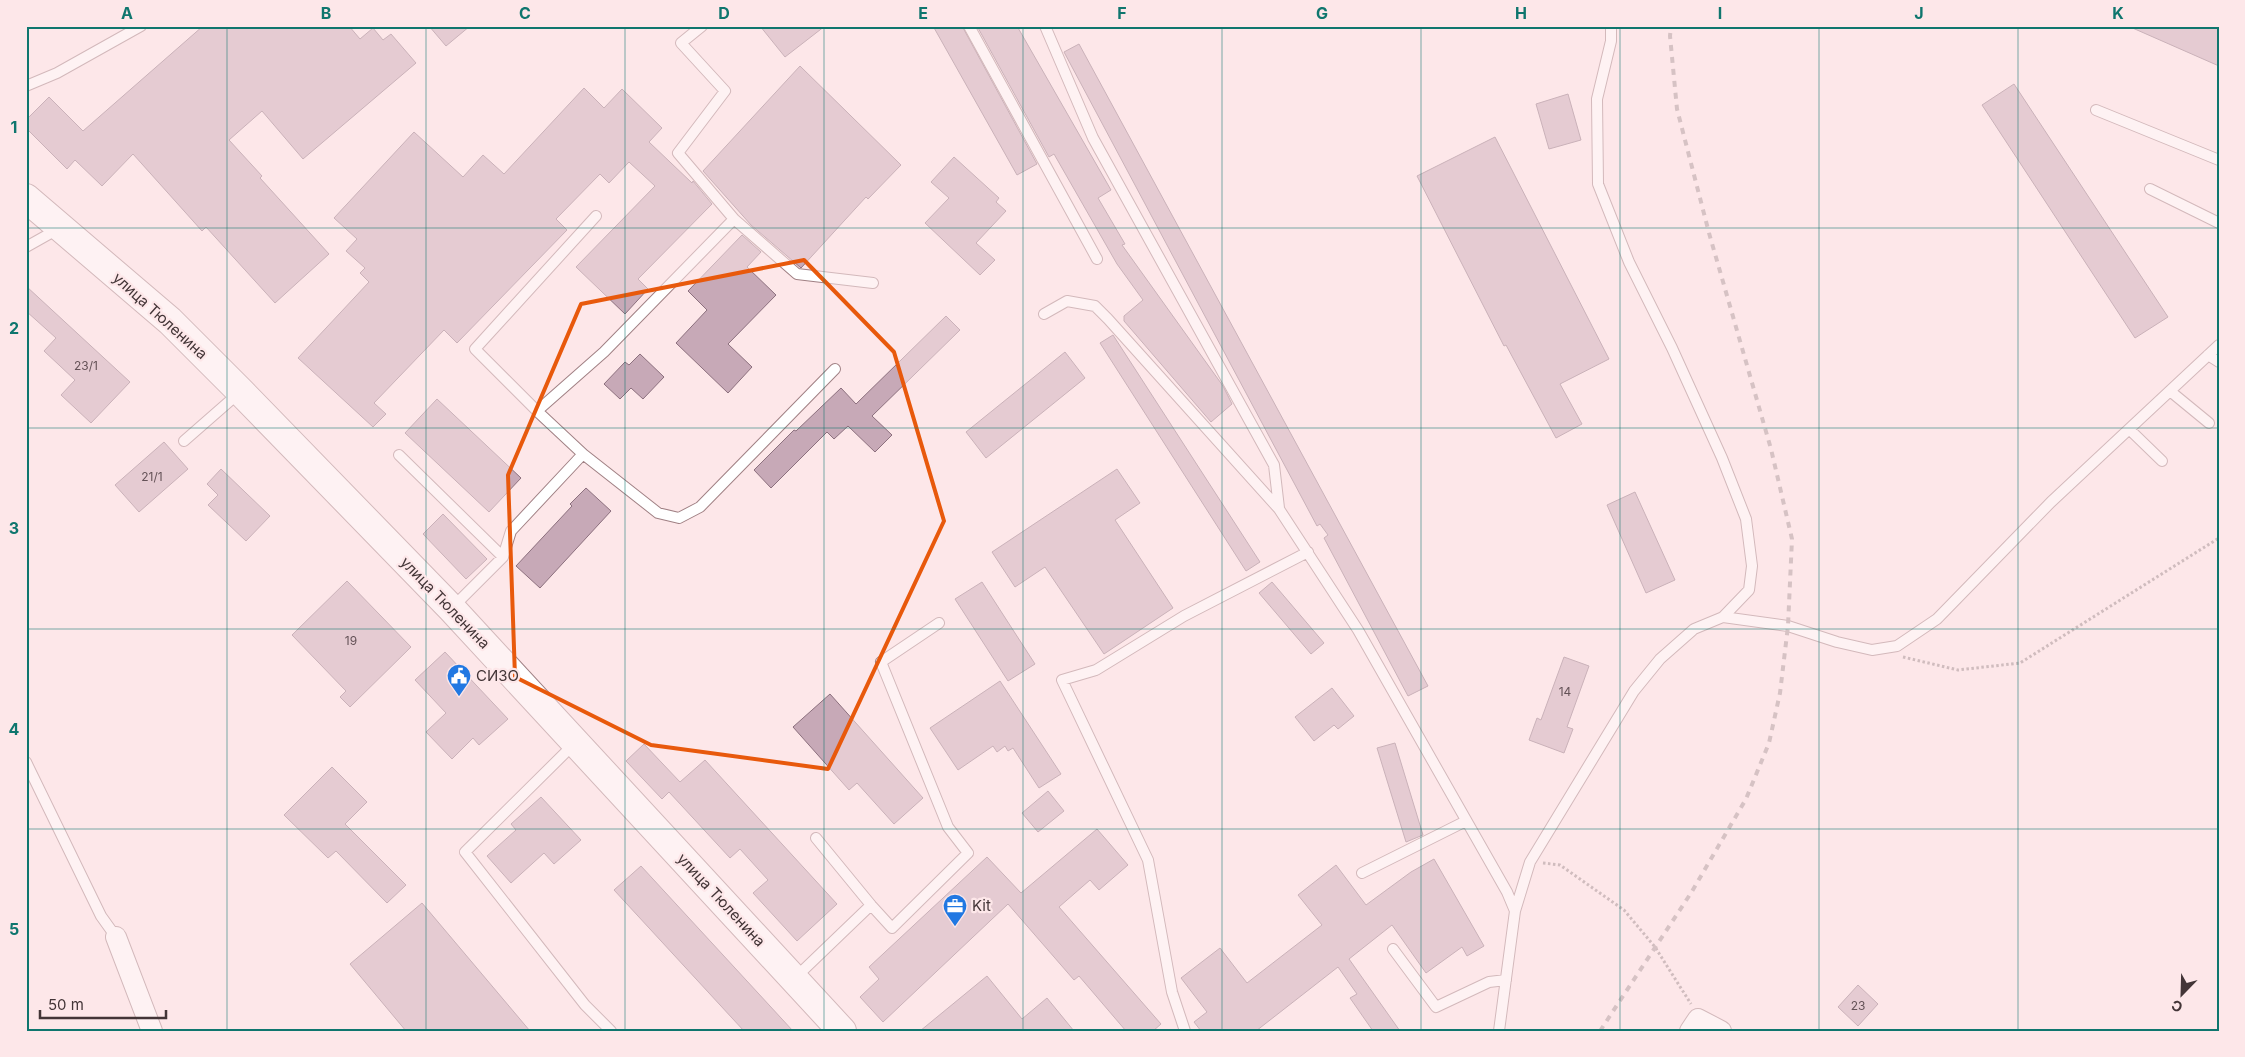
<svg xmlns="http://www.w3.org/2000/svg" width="2245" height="1057" viewBox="0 0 2245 1057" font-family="Inter,sans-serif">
<rect width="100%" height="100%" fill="#fde7e9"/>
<path fill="#c7a9b7" stroke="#8c707e" d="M 203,26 L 349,26 L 360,39 L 373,28 L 383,40 L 391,34 L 416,63 L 303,159 L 262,111 L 229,140 L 262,176 L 260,178 L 329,254 L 275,303 L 206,227 L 202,231 L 133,154 L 102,186 L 75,160 L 67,169 L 26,128 L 26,120 L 49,97 L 83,131 Z
M 429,26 L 470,26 L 446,46 Z
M 760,26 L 825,26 L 785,57 Z
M 933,26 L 962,26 L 1037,164 L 1017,175 Z
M 977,26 L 1017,26 L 1111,190 L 1098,198 L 1125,244 L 1122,245 L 1223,386 L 1232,404 L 1211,422 L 1124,321 L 1124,316 L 1143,300 L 1117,264 L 1054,154 L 1049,157 Z
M 2128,26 L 2219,26 L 2219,66 Z
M 1079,44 L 1428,686 L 1408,696 L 1324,538 L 1328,535 L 1320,524 L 1317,526 L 1064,52 Z
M 800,66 L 901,165 L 868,199 L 866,197 L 801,268 L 751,225 L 703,171 Z
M 2014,84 L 2168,317 L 2135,338 L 1982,105 Z
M 584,88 L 604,108 L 622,89 L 662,128 L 649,142 L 692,183 L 693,181 L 712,204 L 638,279 L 648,289 L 625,314 L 576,267 L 655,186 L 629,162 L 609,183 L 600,174 L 556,219 L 567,230 L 457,343 L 444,330 L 374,403 L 386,414 L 373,427 L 298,358 L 369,282 L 360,273 L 365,268 L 346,251 L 357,239 L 334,218 L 414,132 L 463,177 L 483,155 L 504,174 Z
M 1568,94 L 1581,140 L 1549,149 L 1536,104 Z
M 1495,137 L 1609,359 L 1560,384 L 1582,424 L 1556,438 L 1506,345 L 1504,346 L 1417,176 Z
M 954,157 L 999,198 L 996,202 L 1006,211 L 976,243 L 995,260 L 980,275 L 925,223 L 949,198 L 931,182 Z
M 742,235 L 761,252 L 747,267 L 776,295 L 728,344 L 752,367 L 728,393 L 676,343 L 707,310 L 688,291 Z
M 26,286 L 130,382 L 91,423 L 61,395 L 75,380 L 44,351 L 56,338 L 26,311 Z
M 946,316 L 960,330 L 872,416 L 892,435 L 875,452 L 848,426 L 834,439 L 827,432 L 771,488 L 754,470 L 794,430 L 796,431 L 841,388 L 856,404 Z
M 1113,335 L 1260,562 L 1246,571 L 1100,343 Z
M 1065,352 L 1085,378 L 986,458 L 966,432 Z
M 640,354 L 664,377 L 643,399 L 631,388 L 620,399 L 604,384 L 625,362 L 629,365 Z
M 437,399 L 521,478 L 489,512 L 405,433 Z
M 164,442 L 188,469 L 139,512 L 115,485 Z
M 221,469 L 270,516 L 246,541 L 208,505 L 218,495 L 207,484 Z
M 1117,469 L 1140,503 L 1115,520 L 1173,608 L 1104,654 L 1045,567 L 1015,587 L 992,552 Z
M 586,488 L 611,511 L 540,588 L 516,566 L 572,506 L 570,504 Z
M 1635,492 L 1675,580 L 1646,593 L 1607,505 Z
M 443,514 L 487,559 L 466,579 L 423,534 Z
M 347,581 L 411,647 L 350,707 L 340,697 L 346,691 L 292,635 Z
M 982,582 L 1035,664 L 1008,681 L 955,599 Z
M 1272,582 L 1324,643 L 1311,654 L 1259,593 Z
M 445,652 L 508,719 L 479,745 L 473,738 L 452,759 L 426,732 L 446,713 L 415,680 Z
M 1564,657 L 1589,666 L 1567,727 L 1573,729 L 1564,753 L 1529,740 L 1537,718 L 1541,720 Z
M 1000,681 L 1061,774 L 1039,788 L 1013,748 L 1008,751 L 1005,746 L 997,752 L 993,746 L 958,770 L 930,728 Z
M 1332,688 L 1354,716 L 1338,729 L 1334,725 L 1314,741 L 1295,717 Z
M 830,694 L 923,798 L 894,824 L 857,783 L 849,790 L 793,727 Z
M 1395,743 L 1423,835 L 1406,842 L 1377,748 Z
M 644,744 L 680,782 L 705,760 L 837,904 L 797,941 L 753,893 L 768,880 L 740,849 L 730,858 L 669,792 L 662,799 L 626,761 Z
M 332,767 L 367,802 L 345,824 L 406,885 L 387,903 L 336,851 L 328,858 L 284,815 Z
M 1048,791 L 1064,811 L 1038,832 L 1022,813 Z
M 541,797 L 581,840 L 554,864 L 544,853 L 511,883 L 487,856 L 516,830 L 511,824 Z
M 1097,829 L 1128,865 L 1099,890 L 1090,880 L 1059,907 L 1161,1024 L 1153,1031 L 1126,1031 L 1079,976 L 1074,980 L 1008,904 L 883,1022 L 860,997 L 879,979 L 869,967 L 987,857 L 1021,893 Z
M 1434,859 L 1484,946 L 1467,956 L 1462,947 L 1426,973 L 1392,925 L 1349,959 L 1400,1031 L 1373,1031 L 1350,998 L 1357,994 L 1338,967 L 1256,1031 L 1201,1031 L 1194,1022 L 1207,1012 L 1181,978 L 1220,948 L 1247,983 L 1322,925 L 1298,895 L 1336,865 L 1366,905 L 1411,872 Z
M 641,866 L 793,1031 L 744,1031 L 614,890 Z
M 422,903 L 530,1031 L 406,1031 L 350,964 Z
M 987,976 L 1022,1019 L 1047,998 L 1074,1031 L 920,1031 Z
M 1858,985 L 1878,1004 L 1858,1026 L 1838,1007 Z"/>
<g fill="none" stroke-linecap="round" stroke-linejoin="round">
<defs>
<path id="lane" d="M 969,26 L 1097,259
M 1045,26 L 1093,138 L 1274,465 L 1279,508
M 26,86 L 57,73 L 141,26
M 2096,110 L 2219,160
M 2150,189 L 2219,223
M 734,219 L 797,274 L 873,283
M 26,247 L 58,229
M 1044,314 L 1067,301 L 1095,306 L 1108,319 L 1279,509 L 1358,630 L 1507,892 L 1515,911 L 1499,1031
M 2208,355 L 2219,362
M 2170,391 L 2209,423
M 537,411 L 475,349 L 596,216
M 2129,429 L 2162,461
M 184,441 L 240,392
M 583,454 L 658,513 L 679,518 L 700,507 L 835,369
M 399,455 L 503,557
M 452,608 L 503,557 L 511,531 L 583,454 L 537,411 L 604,352 L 734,219 L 678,153 L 725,91 L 681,43 L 702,26
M 1723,617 L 1788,626 L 1837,642 L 1872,650 L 1897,646 L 1937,619 L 2051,502 L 2219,345
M 575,743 L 465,852 L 585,1005 L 611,1031
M 26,762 L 101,916 L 116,937
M 816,838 L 871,905
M 1362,873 L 1466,821
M 1515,911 L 1530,862 L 1634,691 L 1660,659 L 1694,629 L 1723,617 L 1749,590 L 1752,566 L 1746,519 L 1722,458 L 1672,348 L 1629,262 L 1598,184 L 1597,99 L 1611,41 L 1611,26
M 1393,949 L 1436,1007 L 1489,982 L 1506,980
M 795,978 L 871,905 L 892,928 L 968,853 L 948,827 L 881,662 L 939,623
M 1185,1031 L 1172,992 L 1148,860 L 1062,680 L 1096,670 L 1184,616 L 1308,552"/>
<path id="street" d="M 116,937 L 152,1031
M 1690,1031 L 1698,1019 L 1721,1031"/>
<path id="secondary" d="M 26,198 L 170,321 L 240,391 L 452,609 L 842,1031"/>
</defs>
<use href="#lane" stroke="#a08084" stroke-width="12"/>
<use href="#street" stroke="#a08084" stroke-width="22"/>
<use href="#secondary" stroke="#a08084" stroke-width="30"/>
<path stroke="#99888a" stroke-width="3" stroke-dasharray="2.5 2.5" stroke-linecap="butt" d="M 1903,657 L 1958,670 L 2020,663 L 2219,538
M 1543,863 L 1560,865 L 1624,910 L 1655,947 L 1691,1004"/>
<use href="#lane" stroke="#fff" stroke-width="10"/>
<use href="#street" stroke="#fff" stroke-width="20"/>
<use href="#secondary" stroke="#fff" stroke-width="28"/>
<path stroke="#a79597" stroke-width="4" stroke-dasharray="6 6" stroke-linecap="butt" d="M 1600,1031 L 1691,893 L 1746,799 L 1769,743 L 1780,693 L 1788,626 L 1792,539 L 1771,449 L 1709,233 L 1677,109 L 1670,36 L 1671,26"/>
</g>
<path d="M0 0H2245V1057H0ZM 804,260 L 894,352 L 944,521 L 828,769 L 651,745 L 515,677 L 508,475 L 581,304 Z" fill="#fde7e9" fill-opacity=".55" fill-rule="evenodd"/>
<path fill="none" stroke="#e8590c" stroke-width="4" stroke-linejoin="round" d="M 804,260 L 894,352 L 944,521 L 828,769 L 651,745 L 515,677 L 508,475 L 581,304 Z"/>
<path fill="none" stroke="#0f766e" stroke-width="1" stroke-opacity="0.55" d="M 227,26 L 227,1031M 426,26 L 426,1031M 625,26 L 625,1031M 824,26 L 824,1031M 1023,26 L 1023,1031M 1222,26 L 1222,1031M 1421,26 L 1421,1031M 1620,26 L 1620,1031M 1819,26 L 1819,1031M 2018,26 L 2018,1031M 26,228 L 2219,228M 26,428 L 2219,428M 26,629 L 2219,629M 26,829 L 2219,829"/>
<defs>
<symbol id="civic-pin" viewBox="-11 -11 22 30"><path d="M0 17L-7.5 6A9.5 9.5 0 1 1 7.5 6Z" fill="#2178e2" stroke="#fde7e9"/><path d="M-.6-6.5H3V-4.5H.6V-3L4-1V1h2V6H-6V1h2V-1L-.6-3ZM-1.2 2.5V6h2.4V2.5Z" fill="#fff"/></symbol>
<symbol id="office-pin" viewBox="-11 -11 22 30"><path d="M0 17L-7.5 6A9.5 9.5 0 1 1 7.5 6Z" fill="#2178e2" stroke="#fde7e9"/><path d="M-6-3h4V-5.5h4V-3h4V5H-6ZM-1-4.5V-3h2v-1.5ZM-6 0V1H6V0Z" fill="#fff"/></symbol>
</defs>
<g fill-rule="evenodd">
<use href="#civic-pin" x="445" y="662" width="28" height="38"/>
<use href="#office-pin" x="941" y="892" width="28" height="38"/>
</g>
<g text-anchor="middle" stroke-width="4.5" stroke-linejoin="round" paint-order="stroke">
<g font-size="12" fill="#645257">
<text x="86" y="370">23/1</text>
<text x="152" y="481">21/1</text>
<text x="351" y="645">19</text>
<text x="1565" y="696">14</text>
<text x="1858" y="1010">23</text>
</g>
<g font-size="15" fill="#433537" stroke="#fde7e9">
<text transform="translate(160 316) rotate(42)" y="5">улица Тюленина</text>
<text transform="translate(445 603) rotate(46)" y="5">улица Тюленина</text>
<text transform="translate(721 900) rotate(47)" y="5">улица Тюленина</text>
</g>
<g font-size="15" fill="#433537" stroke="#fde7e9" text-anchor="start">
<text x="476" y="681">СИЗО</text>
<text x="972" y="911">Kit</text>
</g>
</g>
<rect width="2245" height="1057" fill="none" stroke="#fde7e9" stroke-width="55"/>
<g transform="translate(2182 994) rotate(203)" stroke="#fde7e9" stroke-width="4" paint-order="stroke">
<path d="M0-4L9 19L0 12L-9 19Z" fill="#433537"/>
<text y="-8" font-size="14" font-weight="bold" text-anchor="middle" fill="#433537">С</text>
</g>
<path d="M40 1010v8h126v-8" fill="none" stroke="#433537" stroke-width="2.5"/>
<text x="48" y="1010" font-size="15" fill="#433537" stroke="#fde7e9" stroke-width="4" paint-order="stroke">50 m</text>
<rect x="28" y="28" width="2190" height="1002" fill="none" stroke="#0f766e" stroke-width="2"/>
<g font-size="16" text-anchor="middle" font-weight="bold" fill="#0f766e">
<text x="127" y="19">A</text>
<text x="326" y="19">B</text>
<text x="525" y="19">C</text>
<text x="724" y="19">D</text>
<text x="923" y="19">E</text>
<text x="1122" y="19">F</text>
<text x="1322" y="19">G</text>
<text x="1521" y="19">H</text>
<text x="1720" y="19">I</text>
<text x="1919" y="19">J</text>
<text x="2118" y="19">K</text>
<text x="14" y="133">1</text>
<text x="14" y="334">2</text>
<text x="14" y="534">3</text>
<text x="14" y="735">4</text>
<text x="14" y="935">5</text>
</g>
</svg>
